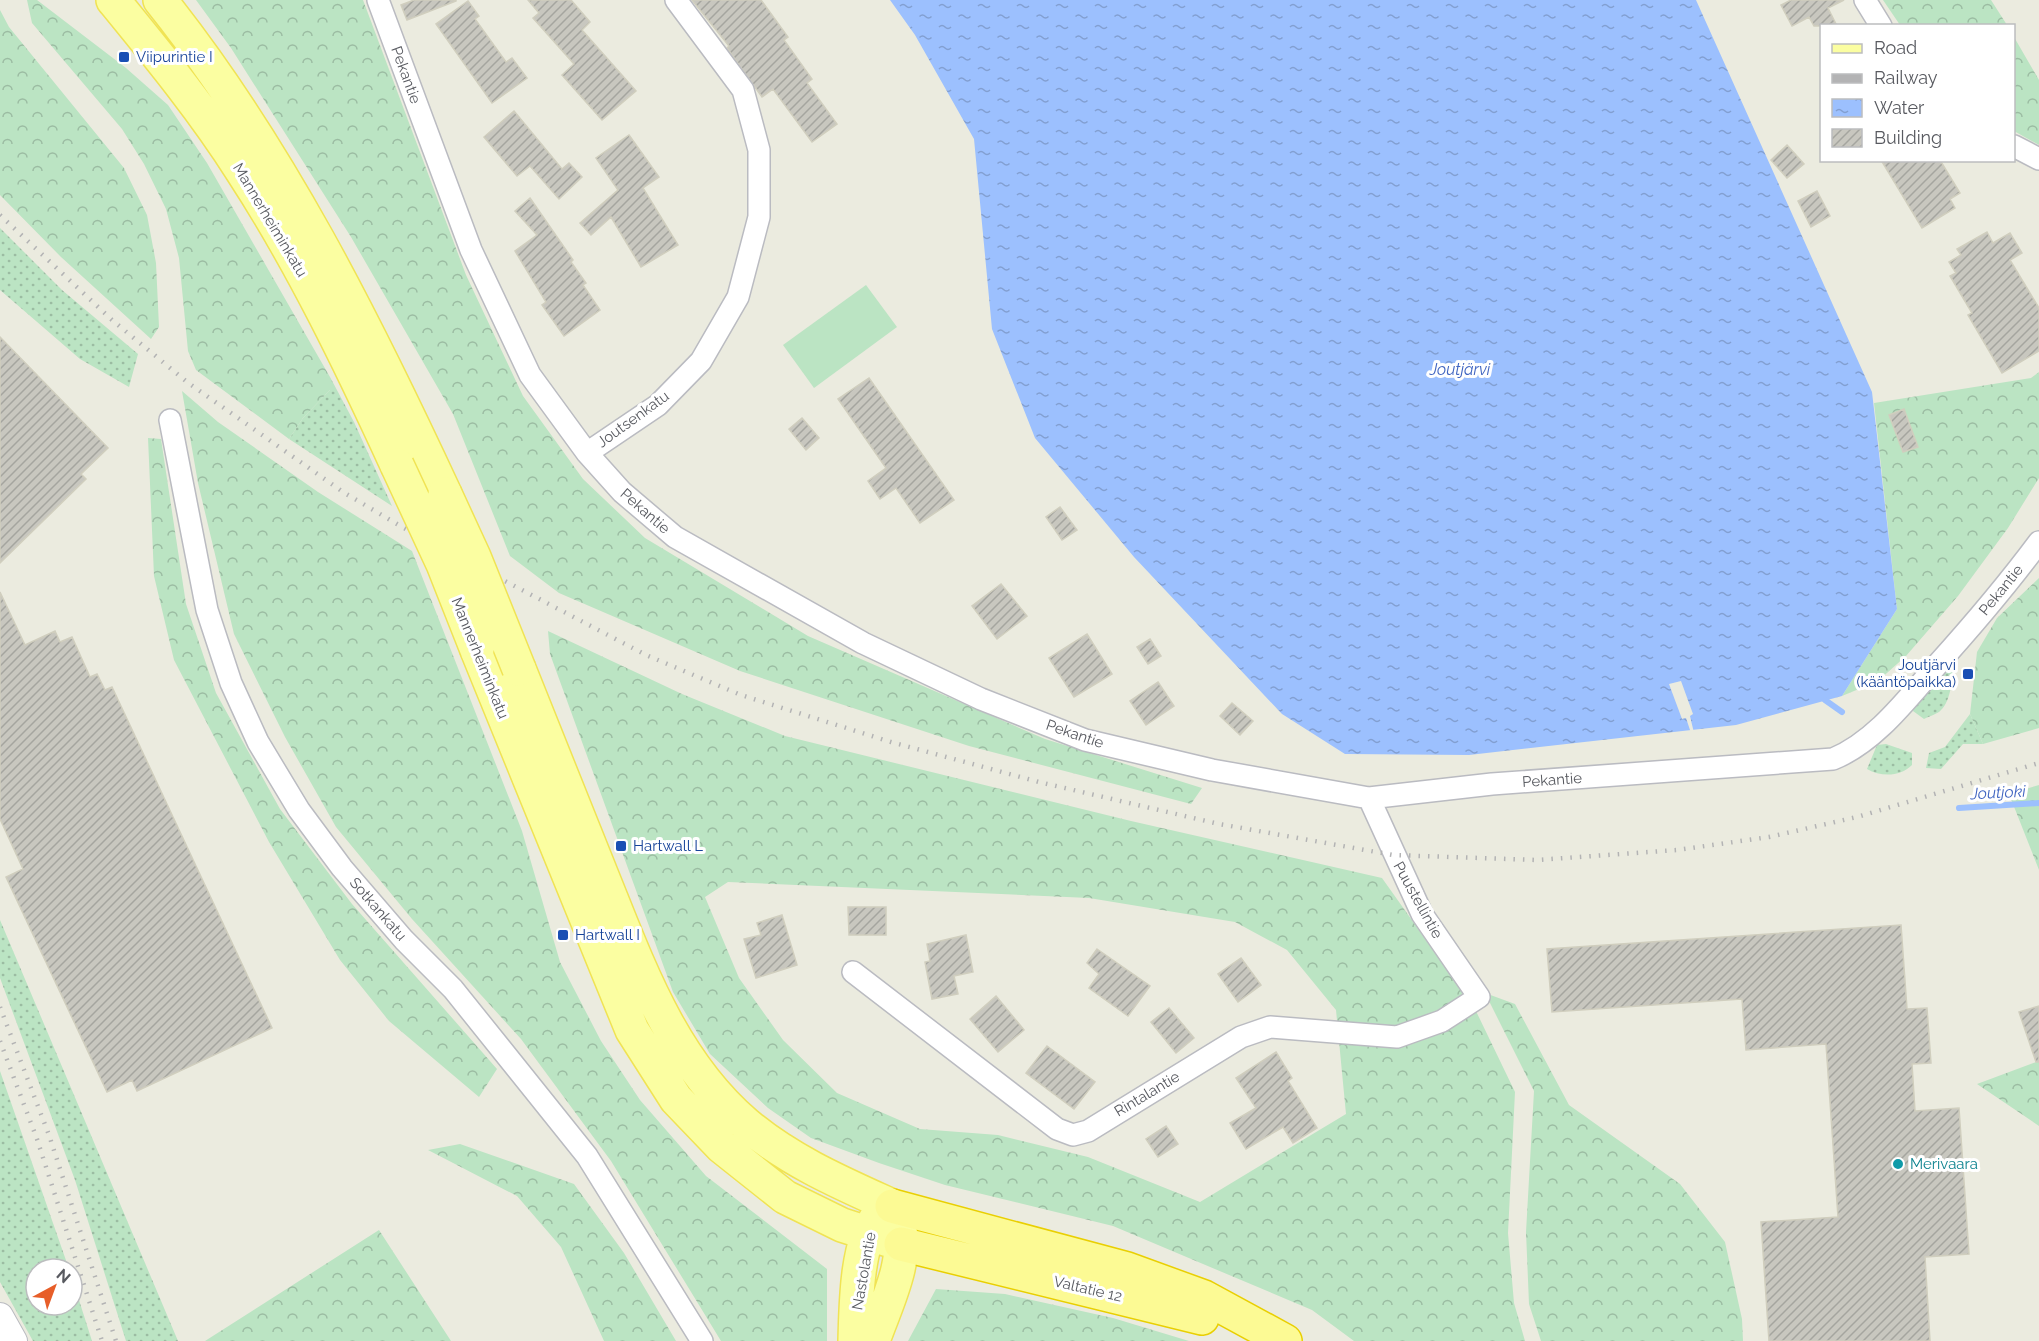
<svg xmlns="http://www.w3.org/2000/svg" width="2039" height="1341" viewBox="0 0 2039 1341" font-family="Raleway,sans-serif">
<defs>
<pattern id="grass-dots" width="8" height="8" patternUnits="userSpaceOnUse" patternTransform="scale(1.5)"><rect width="8" height="8" fill="#bbe4c3"/><path d="M2 2h.1M6 6h.1" fill="none" stroke="#9bbca2" stroke-width="1.8" stroke-linecap="round"/></pattern>
<pattern id="forest-crowns" width="20" height="18" patternUnits="userSpaceOnUse" patternTransform="scale(1.5)"><rect width="20" height="18" fill="#bbe4c3"/><path d="M2 6a3 3 0 1 1 6 0M12 15a3 3 0 1 1 6 0" fill="none" stroke="#9bbca2"/></pattern>
<pattern id="water-ripples" width="26" height="14" patternUnits="userSpaceOnUse" patternTransform="scale(1.5)"><rect width="26" height="14" fill="#9cc0fe"/><path d="M2 4q2-2 4 0t4 0M15 11q2-2 4 0t4 0" fill="none" stroke="#829fd1"/></pattern>
<pattern id="building-hatch" width="6" height="6" patternUnits="userSpaceOnUse" patternTransform="scale(1.5)"><rect width="6" height="6" fill="#c8c7bf"/><path d="M-1 1l2-2M0 6l6-6M5 7l2-2" fill="none" stroke="#a5a59f"/></pattern>
</defs>
<rect width="100%" height="100%" fill="#ebebdf"/>
<path fill="url(#grass-dots)" d="M 0,228 L 62,290 L 138,354 L 129,387 L 80,359 L 0,290 Z
M 330,377 L 354,422 L 392,506 L 289,439 L 303,418 L 330,390 Z
M 1951,663 L 1954,663 C 1953,676 1951,701 1941,710 C 1938,714 1929,716 1924,719 L 1913,711 L 1914,706 Z
M 1970,714 L 1983,744 L 1963,744 L 1941,769 L 1926,768 L 1929,753 L 1945,747 Z
M 1886,744 L 1912,753 L 1912,765 C 1900,777 1881,777 1867,769 L 1877,745 Z
M 0,920 L 178,1341 L 126,1341 L 75,1180 L 0,978 Z
M 0,1071 L 69,1269 L 36,1269 L 36,1305 L 72,1305 L 72,1278 L 92,1341 L 33,1341 L 0,1282 Z"/>
<path fill="url(#forest-crowns)" fill-rule="evenodd" d="M 27,0 L 37,0 L 126,68 L 168,105 L 207,163 L 330,377 L 330,390 L 303,418 L 289,439 L 196,370 L 188,351 L 179,258 L 166,209 L 144,164 L 122,129 L 32,23 Z
M 196,0 L 363,0 L 466,275 L 523,396 L 583,479 L 645,538 L 808,636 L 1045,739 L 1202,788 L 1191,804 L 969,746 L 740,671 L 559,593 L 510,556 L 453,414 L 351,237 L 231,48 Z
M 1883,0 L 1991,0 L 2007,25 L 1900,25 Z
M 0,10 L 9,27 L 124,168 L 147,215 L 156,263 L 159,327 L 151,339 L 61,257 L 0,195 Z
M 2014,37 L 2039,80 L 2039,145 L 2014,131 Z
M 2039,372 L 2039,478 L 2008,528 L 1958,596 L 1906,656 L 1878,681 L 1842,696 L 1897,609 L 1874,403 L 2031,378 Z
M 182,391 L 218,422 L 318,492 L 412,551 L 522,831 L 560,962 L 601,1041 L 640,1100 L 706,1176 L 827,1269 L 827,1341 L 721,1341 L 611,1161 L 521,1039 L 412,919 L 336,827 L 285,737 L 234,634 L 198,483 Z
M 148,438 L 161,439 L 186,604 L 216,693 L 280,809 L 352,904 L 497,1069 L 479,1097 L 389,1021 L 340,960 L 269,842 L 174,660 L 154,576 Z
M 2039,578 L 2039,728 L 1983,744 L 1970,714 L 1977,652 L 1997,618 Z
M 548,631 L 682,694 L 785,736 L 1131,821 L 1382,878 L 1475,1009 L 1515,1092 L 1508,1233 L 1514,1303 L 1525,1341 L 1354,1341 L 1312,1310 L 1113,1226 L 945,1185 L 879,1163 L 811,1138 L 768,1108 L 710,1054 L 673,992 L 550,654 ZM 728,882 L 1089,898 L 1235,922 L 1287,950 L 1336,1010 L 1346,1114 L 1200,1202 L 1088,1157 L 998,1135 L 920,1129 L 837,1093 L 783,1040 L 739,978 L 705,897 Z
M 2039,785 L 2039,870 L 2009,794 Z
M 1485,993 L 1515,1004 L 1569,1105 L 1680,1184 L 1725,1242 L 1742,1319 L 1743,1341 L 1541,1341 L 1529,1304 L 1526,1232 L 1534,1091 Z
M 2039,1061 L 2039,1126 L 1977,1084 Z
M 460,1144 L 574,1184 L 624,1253 L 676,1341 L 604,1341 L 561,1247 L 517,1196 L 428,1150 Z
M 379,1230 L 451,1341 L 205,1341 Z
M 936,1289 L 1005,1294 L 1113,1318 L 1189,1341 L 908,1341 Z"/>
<path fill="#bbe4c3" d="M 866,285 L 897,327 L 814,388 L 783,345 Z"/>
<path fill="url(#water-ripples)" d="M 890,0 L 1696,0 L 1872,392 L 1897,609 L 1842,696 L 1736,725 L 1469,755 L 1345,754 L 1282,714 L 1134,557 L 1035,438 L 992,329 L 974,139 L 915,35 Z"/>
<path fill="#ebebdf" d="M 1681,681 L 1693,714 L 1690,716 L 1694,733 L 1691,733 L 1686,718 L 1682,719 L 1669,684 Z"/>
<g fill="none" stroke-linecap="round" stroke-linejoin="round">
<path stroke="#9cc0fe" stroke-width="6" d="M 1825,700 L 1842,712
M 1959,808 L 2039,803"/>
</g>
<path fill="url(#building-hatch)" stroke="#d0cebe" stroke-width="1.5" d="M 414,0 L 456,0 L 456,1 L 407,20 L 401,5 Z
M 528,0 L 571,0 L 590,22 L 582,30 L 636,91 L 602,120 L 562,75 L 574,64 L 533,18 L 539,13 Z
M 692,0 L 761,0 L 788,37 L 784,40 L 812,79 L 807,83 L 837,124 L 812,142 L 773,89 L 762,97 L 727,48 L 729,46 Z
M 1791,0 L 1844,0 L 1828,8 L 1837,26 L 1814,26 L 1809,17 L 1792,26 L 1781,5 Z
M 468,1 L 479,16 L 475,19 L 506,62 L 512,58 L 527,78 L 492,103 L 436,24 Z
M 514,111 L 562,169 L 569,163 L 582,177 L 559,199 L 530,166 L 517,176 L 484,137 Z
M 629,135 L 659,177 L 643,188 L 678,245 L 641,267 L 611,217 L 591,235 L 580,223 L 618,190 L 596,158 Z
M 1787,145 L 1804,164 L 1787,178 L 1771,160 Z
M 1881,160 L 1940,160 L 1960,193 L 1950,199 L 1955,208 L 1922,228 Z
M 1817,191 L 1830,216 L 1811,227 L 1798,201 Z
M 530,198 L 573,260 L 571,262 L 586,283 L 583,285 L 600,310 L 564,336 L 542,305 L 546,302 L 515,251 L 537,235 L 515,211 Z
M 1987,232 L 1993,243 L 2010,233 L 2022,253 L 2010,260 L 2039,308 L 2039,351 L 2002,373 L 1968,315 L 1972,313 L 1950,276 L 1956,273 L 1949,262 L 1961,255 L 1957,249 Z
M 0,337 L 108,448 L 81,474 L 86,479 L 0,563 Z
M 869,378 L 954,500 L 920,523 L 896,488 L 880,499 L 868,481 L 886,468 L 838,399 Z
M 1904,409 L 1918,447 L 1903,452 L 1889,415 Z
M 802,418 L 819,438 L 806,450 L 789,429 Z
M 1060,507 L 1077,530 L 1062,540 L 1046,517 Z
M 1001,584 L 1027,616 L 997,639 L 972,606 Z
M 0,592 L 25,645 L 55,631 L 60,642 L 72,637 L 90,677 L 97,674 L 105,690 L 112,687 L 272,1028 L 137,1091 L 132,1080 L 107,1092 L 6,877 L 23,869 L 0,819 Z
M 1087,634 L 1112,674 L 1074,697 L 1049,658 Z
M 1150,639 L 1161,656 L 1148,664 L 1137,647 Z
M 1158,682 L 1174,706 L 1146,725 L 1130,701 Z
M 1232,703 L 1253,721 L 1240,735 L 1220,716 Z
M 848,907 L 886,907 L 886,935 L 849,935 Z
M 782,915 L 797,965 L 756,978 L 744,939 L 761,935 L 757,923 Z
M 1901,925 L 1907,1009 L 1927,1008 L 1931,1063 L 1912,1064 L 1915,1111 L 1959,1108 L 1969,1254 L 1925,1257 L 1930,1341 L 1769,1341 L 1761,1222 L 1838,1217 L 1826,1044 L 1746,1050 L 1742,999 L 1552,1012 L 1547,949 Z
M 966,935 L 973,972 L 954,976 L 958,994 L 932,999 L 925,962 L 930,961 L 927,944 Z
M 1097,949 L 1150,986 L 1128,1016 L 1089,988 L 1099,974 L 1087,963 Z
M 1241,958 L 1261,985 L 1238,1002 L 1218,974 Z
M 996,996 L 1024,1030 L 998,1052 L 970,1019 Z
M 2039,1006 L 2039,1062 L 2036,1062 L 2019,1012 Z
M 1169,1008 L 1194,1038 L 1176,1053 L 1151,1022 Z
M 1047,1046 L 1095,1082 L 1074,1109 L 1026,1073 Z
M 1276,1052 L 1292,1078 L 1288,1081 L 1317,1128 L 1293,1143 L 1283,1127 L 1246,1149 L 1230,1123 L 1256,1108 L 1236,1078 Z
M 1166,1126 L 1178,1144 L 1158,1157 L 1146,1139 Z"/>
<g fill="none" stroke-linecap="round" stroke-linejoin="round">
<defs>
<path id="minor" d="M 378,0 L 471,250 L 530,375 L 587,453 L 622,492 L 675,537 L 863,643 L 981,699 L 1085,740 L 1212,770 L 1369,798 L 1492,784 L 1833,759 C 1875,742 1907,699 1937,665 C 1973,625 2007,585 2039,542
M 1865,0 L 1881,26
M 2014,146 L 2039,159
M 170,420 L 207,610 L 231,683 L 258,742 L 299,810 L 342,868 L 404,940 L 453,989 L 587,1156 L 702,1341
M 587,453 L 658,405 L 701,361 L 738,297 L 759,217 L 759,150 L 743,90 L 676,0
M 853,972 L 1057,1129 L 1073,1135 L 1088,1131 L 1241,1037 L 1270,1027 L 1397,1037 L 1442,1021 L 1479,997 L 1422,914 L 1369,798"/>
<path id="tertiary" d="M 0,1316 L 14,1341"/>
<path id="primary" d="M 113,0 C 158,55 204,111 242,171 C 302,263 351,365 397,465
M 160,0 C 279,149 365,322 445,494
M 477,650 L 632,1030 L 676,1099 L 722,1147 L 785,1197 L 842,1225 L 901,1244
M 519,669 C 546,737 573,804 600,871 C 637,962 670,1059 746,1124 C 790,1161 841,1183 892,1206
M 855,1341 C 856,1307 856,1243 878,1216
M 873,1341 C 885,1306 910,1259 898,1222"/>
<path id="trunk" d="M 892,1206 L 1127,1269 L 1204,1297 L 1285,1341
M 901,1244 L 1202,1318"/>
</defs>
<use href="#minor" stroke="#babbc1" stroke-width="24"/>
<use href="#tertiary" stroke="#babbc1" stroke-width="28"/>
<use href="#primary" stroke="#f0e354" stroke-width="36"/>
<use href="#trunk" stroke="#e9cf02" stroke-width="36"/>
<use href="#minor" stroke="#fff" stroke-width="21"/>
<use href="#tertiary" stroke="#fff" stroke-width="26"/>
<use href="#primary" stroke="#fbfea1" stroke-width="33"/>
<use href="#trunk" stroke="#fcfa94" stroke-width="33"/>
<path stroke="#b3b3b4" stroke-width="4.5" stroke-dasharray="1.5 8" stroke-linecap="butt" d="M 0,215 L 112,320 L 187,382 L 343,492 L 402,527 L 646,655 L 741,695 L 891,742 L 1039,782 L 1219,824 L 1393,855 L 1537,860 L 1677,850 L 1769,837 L 1857,817 L 2039,763
M 0,1007 L 49,1135 L 116,1341
M 0,1041 L 37,1139 L 102,1341"/>
<defs>
<path id="primary-bridge" d="M 397,465 L 443,564 L 477,650
M 445,494 L 474,557 L 519,669"/>
</defs>
<use href="#primary-bridge" stroke="#f0e354" stroke-width="36" stroke-linecap="butt"/>
<use href="#primary-bridge" stroke="#fbfea1" stroke-width="33"/>
</g>
<g fill="#1a4fb4" stroke="#fff" stroke-width="2">
<rect x="118" y="51" width="12" height="12" rx="3"/>
<rect x="1962" y="668" width="12" height="12" rx="3"/>
<rect x="615" y="840" width="12" height="12" rx="3"/>
<rect x="557" y="929" width="12" height="12" rx="3"/>
</g>
<circle fill="#0f9aa8" stroke="#fff" stroke-width="2" cx="1898" cy="1164" r="6"/>
<g text-anchor="middle" stroke-width="6" stroke-linejoin="round" paint-order="stroke">
<g font-size="15" fill="#164399" stroke="#fff" text-anchor="start">
<text x="136" y="62">Viipurintie I</text>
<text x="1956" y="670" text-anchor="end">Joutjärvi<tspan x="1956" dy="17">(kääntöpaikka)</tspan></text>
<text x="633" y="851">Hartwall L</text>
<text x="575" y="940">Hartwall I</text>
</g>
<g font-size="15" fill="#585a60" stroke="#fff">
<text transform="translate(406 75) rotate(70)" y="5">Pekantie</text>
<text transform="translate(270 220) rotate(59)" y="5">Mannerheiminkatu</text>
<text transform="translate(633 419) rotate(-36)" y="5">Joutsenkatu</text>
<text transform="translate(645 511) rotate(41)" y="5">Pekantie</text>
<text transform="translate(2001 590) rotate(-51)" y="5">Pekantie</text>
<text transform="translate(480 658) rotate(68)" y="5">Mannerheiminkatu</text>
<text transform="translate(1075 734) rotate(19)" y="5">Pekantie</text>
<text transform="translate(1552 780) rotate(-4)" y="5">Pekantie</text>
<text transform="translate(1418 900) rotate(61)" y="5">Puustellintie</text>
<text transform="translate(378 909) rotate(49)" y="5">Sotkankatu</text>
<text transform="translate(1147 1094) rotate(-31)" y="5">Rintalantie</text>
<text transform="translate(864 1271) rotate(-80)" y="5">Nastolantie</text>
<text transform="translate(1088 1289) rotate(13)" y="5">Valtatie 12</text>
</g>
<g font-size="15" fill="#0d838f" stroke="#fff" text-anchor="start">
<text x="1910" y="1169">Merivaara</text>
</g>
<g font-size="16" font-style="italic" fill="#4065c1" stroke="#fff">
<text x="1460" y="375">Joutjärvi</text>
<text transform="translate(1998 792) rotate(-3)" y="6">Joutjoki</text>
</g>
</g>
<rect x="1820" y="24" width="195" height="138" fill="#ffffff" stroke="#bcbdbf" stroke-width="1.5"/>
<rect x="1832" y="44" width="30" height="9" fill="#fbfea1" stroke="#bcbdbf" stroke-width="1.5"/>
<text x="1874" y="54" font-size="18" fill="#585a60">Road</text>
<rect x="1832" y="74" width="30" height="9" fill="#b3b3b4" stroke="#bcbdbf" stroke-width="1.5"/>
<text x="1874" y="84" font-size="18" fill="#585a60">Railway</text>
<rect x="1832" y="99" width="30" height="18" fill="url(#water-ripples)" stroke="#bcbdbf" stroke-width="1.5"/>
<text x="1874" y="114" font-size="18" fill="#585a60">Water</text>
<rect x="1832" y="129" width="30" height="18" fill="url(#building-hatch)" stroke="#bcbdbf" stroke-width="1.5"/>
<text x="1874" y="144" font-size="18" fill="#585a60">Building</text>
<g transform="translate(54 1287) rotate(41)"><circle r="28" fill="#ffffff" stroke="#bcbdbf" stroke-width="1.5"/>
<path d="M0-4.5L10 22L0 15L-10 22Z" fill="#e75e29"/>
<text y="-9" font-size="16" font-weight="bold" text-anchor="middle" fill="#585a60">N</text>
</g>
</svg>
